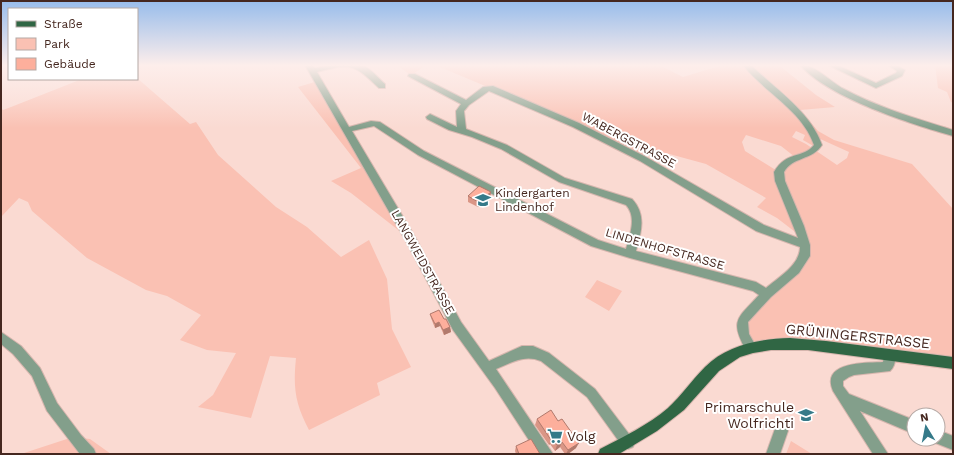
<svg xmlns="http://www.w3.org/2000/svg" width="954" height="455" viewBox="0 0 954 455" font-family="'Work Sans',sans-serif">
<rect width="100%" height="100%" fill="#fadad2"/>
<path fill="#fac1b3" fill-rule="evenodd" d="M 396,65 L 427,65 L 411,75 Z
M 435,65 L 659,65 L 683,77 L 719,66 L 717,65 L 783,65 L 780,66 L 816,95 L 835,107 L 800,110 L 818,131 L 834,140 L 912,164 L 953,209 L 953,370 L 890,362 L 889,355 L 804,344 L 751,348 L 741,325 L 795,270 L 803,238 L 777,218 L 757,207 L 766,198 L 706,164 L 662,152 L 658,156 L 650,152 L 643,159 L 490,88 ZM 796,131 L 805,135 L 803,140 L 817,148 L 818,138 L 849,152 L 847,158 L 837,165 L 806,144 L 792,137 ZM 746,135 L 781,146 L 795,157 L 779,172 L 745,151 L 742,142 Z
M 933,65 L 953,65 L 953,103 L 951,102 L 947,92 L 938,88 L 935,65 Z
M 137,78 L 190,124 L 196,122 L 218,155 L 276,207 L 307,227 L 341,257 L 369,240 L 387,279 L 392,329 L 411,367 L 377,383 L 380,395 L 309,430 C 295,403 293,388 296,358 L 270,356 L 251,418 L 198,407 L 213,395 L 236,353 L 207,350 L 180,340 L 201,315 L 167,296 L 146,290 L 87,258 L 32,211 L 28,202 L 19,198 L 1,217 L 1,108 L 3,110 L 11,107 L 82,79 Z
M 318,81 L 411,240 L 351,193 L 331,181 L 361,168 L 298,87 Z
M 597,280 L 622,291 L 609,311 L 585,297 Z
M 73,437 L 90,439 L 111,454 L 21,454 Z
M 791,441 L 812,454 L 786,454 Z"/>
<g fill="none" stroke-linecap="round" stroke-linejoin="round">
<defs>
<path id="minor" d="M 305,65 L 312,65 L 315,68 C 327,65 354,61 366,67 C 373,71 379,79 385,84 L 385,88 L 379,88 C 354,64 351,63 317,72 L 349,127 L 371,121 L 380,122 L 424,151 L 598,240 L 626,249 C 630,234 637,217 626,205 L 559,182 L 501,149 L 472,137 L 449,130 L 427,119 L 426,117 L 430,114 L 457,127 L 456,111 L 461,104 L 408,76 L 409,74 L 415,74 L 466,100 L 483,87 L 493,86 L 579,123 L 646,157 L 764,225 L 798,238 L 775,181 L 774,172 C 787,150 803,159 814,145 C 802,110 765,93 743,65 L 751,65 C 776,90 810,111 822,145 C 813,160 792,157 784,172 L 785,181 L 804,226 L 810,245 L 810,256 L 799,273 L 771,297 L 748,322 L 749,334 L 757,348 L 755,352 L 751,353 L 747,352 C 729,320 737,319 759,295 L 753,291 L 630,258 L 591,246 L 418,155 L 374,126 L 352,131 L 415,237 L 461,322 L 489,361 L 522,346 L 533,346 L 549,353 L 595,389 L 635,442 L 633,447 L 628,449 L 623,447 L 587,397 L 541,361 C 524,354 511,363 496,369 L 553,454 L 538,454 L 495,388 L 453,330 L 407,243 ZM 489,91 L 573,127 L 640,161 L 756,231 L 800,247 C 800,265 779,277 766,288 L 756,282 L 636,251 C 641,233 647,215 632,199 L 565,178 L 507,145 L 466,129 L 464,111 L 469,105 Z
M 800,65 C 812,63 830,81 842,88 C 877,107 915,118 953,130 L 953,136 C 911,124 829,98 800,65 Z
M 828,65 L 837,65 L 876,83 L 896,73 L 897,71 L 888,65 L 896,65 L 905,70 L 902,76 L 876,88 Z
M 1,332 L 21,346 L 40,368 L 57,403 L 81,435 L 94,449 L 96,454 L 80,454 L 47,411 L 32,376 L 13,354 L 1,344 Z
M 889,349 L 893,351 C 896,358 896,365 890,371 L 854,375 L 849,377 L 843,381 L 843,386 L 849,394 L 914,420 L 914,434 L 860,411 L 888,454 L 873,454 L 833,391 C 820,361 867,363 883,362 L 885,351 Z
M 781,424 L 786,426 L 788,431 L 780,454 L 766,454 L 776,426 Z
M 938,430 L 953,436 L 953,450 L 933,442 L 932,439 L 938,439 Z"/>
<path id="major" d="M 790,338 L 826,341 L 953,357 L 953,369 L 808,350 L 771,350 L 753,353 L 740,357 L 719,371 L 684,410 L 657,431 L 619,454 L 598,454 L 600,449 C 623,437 648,425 668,408 C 682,395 692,380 705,367 C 727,345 759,339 790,338 Z"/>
</defs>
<use href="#minor" stroke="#d6b6ae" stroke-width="2"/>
<use href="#major" stroke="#d6b6ae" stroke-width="2"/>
<use href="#minor" fill="#839f8b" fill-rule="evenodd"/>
<use href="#major" fill="#306644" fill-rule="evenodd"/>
</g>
<path fill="#da9686" d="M 491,192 L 490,197 L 478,207 L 468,202 L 468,196 Z
M 430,314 L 444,319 L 450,327 L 451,332 L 444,335 L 440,326 L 435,328 L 431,318 Z
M 537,419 L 576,448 L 568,454 L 565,454 L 560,447 L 555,451 L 550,444 L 549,445 L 535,425 Z
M 516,446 L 540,454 L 516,454 L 515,451 Z"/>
<path fill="#b17a6d" d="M 491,192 L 490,197 L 478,207 L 478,202 Z
M 439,322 L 440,326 L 435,328 L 435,324 Z
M 450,327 L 451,332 L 444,335 L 443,330 Z
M 552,439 L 550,444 L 549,445 L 551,440 Z
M 562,442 L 560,447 L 555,451 L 557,445 Z
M 579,443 L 576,448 L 568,454 L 566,454 L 568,450 Z"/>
<path fill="#fdaf9c" stroke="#b17a6d" d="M 479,186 L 491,192 L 478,202 L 468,196 Z
M 439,310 L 444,319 L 446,319 L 450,327 L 443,330 L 439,322 L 435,324 L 430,314 Z
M 551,410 L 558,421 L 562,419 L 579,443 L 568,450 L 562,442 L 557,445 L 552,439 L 551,440 L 537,419 Z
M 531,439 L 540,454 L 519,454 L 516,446 Z"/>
<linearGradient id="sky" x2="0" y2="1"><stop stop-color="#97bceb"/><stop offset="0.51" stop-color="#fdeeeb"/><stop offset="1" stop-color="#fdeeeb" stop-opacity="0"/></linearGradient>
<rect width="954" height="128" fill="url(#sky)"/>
<defs>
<symbol id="school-bare" viewBox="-9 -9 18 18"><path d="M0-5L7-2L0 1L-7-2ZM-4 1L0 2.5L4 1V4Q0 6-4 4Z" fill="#357a89" stroke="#fff" stroke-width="2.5" paint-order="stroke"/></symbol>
<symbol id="supermarket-bare" viewBox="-9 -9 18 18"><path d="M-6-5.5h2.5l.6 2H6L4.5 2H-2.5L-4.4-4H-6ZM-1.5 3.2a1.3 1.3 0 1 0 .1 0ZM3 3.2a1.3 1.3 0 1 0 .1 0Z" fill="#357a89" stroke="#fff" stroke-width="2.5" paint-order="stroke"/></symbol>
</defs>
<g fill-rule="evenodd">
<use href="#school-bare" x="472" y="189" width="22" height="22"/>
<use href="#school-bare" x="795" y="404" width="22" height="22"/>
<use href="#supermarket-bare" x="544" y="425" width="22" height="22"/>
</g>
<g text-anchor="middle" stroke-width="4" stroke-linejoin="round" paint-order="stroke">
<g font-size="12" fill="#45271f" stroke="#fff">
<text transform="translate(629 140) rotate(28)" y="4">WABERGSTRASSE</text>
<text transform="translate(665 249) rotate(16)" y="4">LINDENHOFSTRASSE</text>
<text transform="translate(423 262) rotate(61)" y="4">LANGWEIDSTRASSE</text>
</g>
<g font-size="12" fill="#45271f" stroke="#fff" text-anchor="start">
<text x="495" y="197">Kindergarten<tspan x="495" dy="14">Lindenhof</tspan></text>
</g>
<g font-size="14" fill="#45271f" stroke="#fff">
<text transform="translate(858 336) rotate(6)" y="5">GRÜNINGERSTRASSE</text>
</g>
<g font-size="14" fill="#45271f" stroke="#fff" text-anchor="end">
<text x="794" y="412">Primarschule<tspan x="794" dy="16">Wolfrichti</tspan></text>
<text x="567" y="441" text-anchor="start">Volg</text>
</g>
</g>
<rect width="954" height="455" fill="none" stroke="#45271f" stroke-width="4"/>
<rect x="8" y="8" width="130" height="72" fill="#ffffff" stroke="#b5a9a5"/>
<rect x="16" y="21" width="20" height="6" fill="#306644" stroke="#b5a9a5"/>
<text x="44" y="28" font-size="12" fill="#45271f">Straße</text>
<rect x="16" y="38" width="20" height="12" fill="#fac1b3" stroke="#b5a9a5"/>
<text x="44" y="48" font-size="12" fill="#45271f">Park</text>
<rect x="16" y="58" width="20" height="12" fill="#fdaf9c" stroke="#b5a9a5"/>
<text x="44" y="68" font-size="12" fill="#45271f">Gebäude</text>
<g transform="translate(926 427) rotate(350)"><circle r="19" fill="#ffffff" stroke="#b5a9a5"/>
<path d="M0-3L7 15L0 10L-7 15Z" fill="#357a89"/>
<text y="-6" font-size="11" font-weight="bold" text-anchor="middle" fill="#45271f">N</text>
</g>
</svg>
